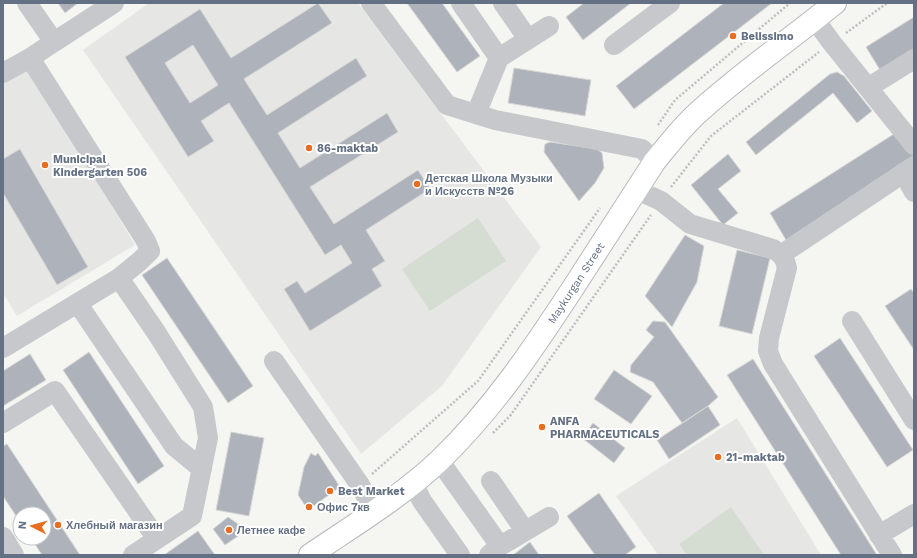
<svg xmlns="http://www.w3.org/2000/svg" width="917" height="558" viewBox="0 0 917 558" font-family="'Work Sans',sans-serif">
<rect width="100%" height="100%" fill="#f5f6f2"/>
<path fill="#e6e6e5" d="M 149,3 L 358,3 L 541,247 L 442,386 L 361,454 L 83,50 Z
M 30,67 L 135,245 L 17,316 L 3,293 L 3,84 Z
M 737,418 L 821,555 L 658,555 L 616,496 Z"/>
<path fill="#d5ddd3" d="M 478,218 L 506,261 L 430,311 L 402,269 Z
M 731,507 L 764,555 L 687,555 L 679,544 Z"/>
<path fill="#aeb3bb" stroke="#d7d7d5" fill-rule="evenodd" d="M 58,3 L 78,3 L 65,13 Z
M 318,3 L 332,23 L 244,79 L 267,115 L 356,58 L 367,76 L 278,133 L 300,168 L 387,113 L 398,132 L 310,187 L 334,224 L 418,170 L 430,189 L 366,230 L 385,261 L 372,269 L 382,286 L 310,331 L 284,289 L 297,281 L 305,293 L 352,263 L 341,245 L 325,255 L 229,103 L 201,121 L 214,141 L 188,157 L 125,57 L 200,9 L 231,58 ZM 193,45 L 218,85 L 190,103 L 165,63 Z
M 407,3 L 442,3 L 480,56 L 457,72 Z
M 584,3 L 631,3 L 583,40 L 566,17 Z
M 724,3 L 772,3 L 634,109 L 616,86 Z
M 914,17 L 914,49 L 880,70 L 866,47 Z
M 514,68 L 591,80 L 585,116 L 508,103 Z
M 837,72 L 844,76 L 872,111 L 857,123 L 833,93 L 756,155 L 746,142 L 830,74 Z
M 897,132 L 914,156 L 786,240 L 770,213 Z
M 550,142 L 597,149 L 602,153 L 604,168 L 595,183 L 579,201 L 544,152 L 545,144 Z
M 20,149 L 88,267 L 57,285 L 3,193 L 3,159 Z
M 728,154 L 741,171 L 718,189 L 738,213 L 723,225 L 691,185 Z
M 685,235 L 704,246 L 697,282 L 672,327 L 645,296 Z
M 737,250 L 770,258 L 752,334 L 719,326 Z
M 167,258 L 253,386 L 228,403 L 142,275 Z
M 911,289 L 914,293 L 914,350 L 885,306 Z
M 653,321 L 665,322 L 718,397 L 708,406 L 682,423 L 653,382 L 630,372 L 631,365 L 654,337 L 646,330 Z
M 840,338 L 913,450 L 887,467 L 814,356 Z
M 89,352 L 164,466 L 138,484 L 63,370 Z
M 30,354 L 46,380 L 3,406 L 3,371 Z
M 753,359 L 877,555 L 841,555 L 727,375 Z
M 614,370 L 652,396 L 631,424 L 594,399 Z
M 708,406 L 720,425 L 669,459 L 657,440 Z
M 593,423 L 625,448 L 614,463 L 582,438 Z
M 231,432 L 264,438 L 249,516 L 216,510 Z
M 7,444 L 80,555 L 42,555 L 31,538 L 44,538 L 44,514 L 20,514 L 20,522 L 3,496 L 3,446 Z
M 311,453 L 315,456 L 318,453 L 340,487 L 308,510 L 298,495 L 304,467 Z
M 599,493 L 636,547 L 625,555 L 595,555 L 567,516 Z
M 228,517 L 247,530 L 225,545 L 213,529 Z
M 198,531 L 215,555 L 164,555 Z
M 530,542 L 539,555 L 513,555 Z"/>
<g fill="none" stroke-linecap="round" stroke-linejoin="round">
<defs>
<path id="major" d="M 310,555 C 354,525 401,497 440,460 C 493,409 533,349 573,288 C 600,246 628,203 655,161 C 670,143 684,124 702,109 C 744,71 791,39 835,3"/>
</defs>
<use href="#major" stroke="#b6b9be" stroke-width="24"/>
<path stroke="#bdbec1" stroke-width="2.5" stroke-dasharray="2 2" stroke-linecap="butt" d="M 846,33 L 887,3
M 658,125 L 675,100 L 790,3
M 671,187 L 711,136 L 819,52
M 493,433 L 510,416 L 651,215
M 372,474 L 478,381 L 600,208"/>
<path stroke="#c6c8cc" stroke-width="20" d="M 371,3 L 447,105 L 495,120 L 642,149 L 655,161
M 461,3 L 499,58 L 476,114
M 503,3 L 528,39
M 815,20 L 832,43 L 914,145
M 54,42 L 114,3
M 614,45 L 670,3
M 499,58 L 549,26
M 3,73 L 30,58 L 54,42 L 27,3
M 869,87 L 914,59
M 910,185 L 914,192
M 637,190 L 661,201 L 690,224 L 773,249 C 782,254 785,258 787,268 L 769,338 L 768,351 L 773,364 L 892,555
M 782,254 L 914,166
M 119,278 L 156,332 L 203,407 L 208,438 L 192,516 L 133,555
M 78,304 L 174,446 L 202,469
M 852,321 L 914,420
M 3,348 L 119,278 L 140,261 L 150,251 L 146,241 L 30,58
M 274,361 L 360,485 L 374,511
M 3,423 L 55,391 L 157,539
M 439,460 L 500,546 L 489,555
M 491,481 L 525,531
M 413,483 L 422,501 L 460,555
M 879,535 L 914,514
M 3,537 L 14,555
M 500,546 L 549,517"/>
<use href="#major" stroke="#fff" stroke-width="22"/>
</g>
<g fill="#e76e21" stroke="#fff" stroke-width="1.5">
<circle cx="733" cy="36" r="4"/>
<circle cx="309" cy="148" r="4"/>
<circle cx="45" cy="165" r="4"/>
<circle cx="417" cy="184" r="4"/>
<circle cx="542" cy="427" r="4"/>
<circle cx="718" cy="457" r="4"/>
<circle cx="330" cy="491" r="4"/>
<circle cx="309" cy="507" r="4"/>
<circle cx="58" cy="525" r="4"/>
<circle cx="229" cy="530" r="4"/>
</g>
<g text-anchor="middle" stroke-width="4" stroke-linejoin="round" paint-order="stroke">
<g font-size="11" font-weight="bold" fill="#647184" stroke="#fff" text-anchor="start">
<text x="741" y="40">Belissimo</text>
<text x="317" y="152">86-maktab</text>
<text x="53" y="163">Municipal<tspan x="53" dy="13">Kindergarten 506</tspan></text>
<text x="425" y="182">Детская Школа Музыки<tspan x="425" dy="13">и Искусств №26</tspan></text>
<text x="550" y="425">ANFA<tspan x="550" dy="13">PHARMACEUTICALS</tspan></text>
<text x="726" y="461">21-maktab</text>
<text x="338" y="495">Best Market</text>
<text x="317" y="511">Офис 7кв</text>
<text x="66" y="529">Хлебный магазин</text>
<text x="237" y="534">Летнее кафе</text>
</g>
<g font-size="11" fill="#647184" stroke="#fff">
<text transform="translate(576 283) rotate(-57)" y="4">Maykurgan Street</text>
</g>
</g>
<rect width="917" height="558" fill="none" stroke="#647184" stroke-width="8"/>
<g transform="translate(32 526) rotate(276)"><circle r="19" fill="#ffffff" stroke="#c1c6ce"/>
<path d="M0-3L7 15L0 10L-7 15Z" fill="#e76e21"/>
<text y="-6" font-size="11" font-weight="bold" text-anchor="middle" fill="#647184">N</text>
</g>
</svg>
